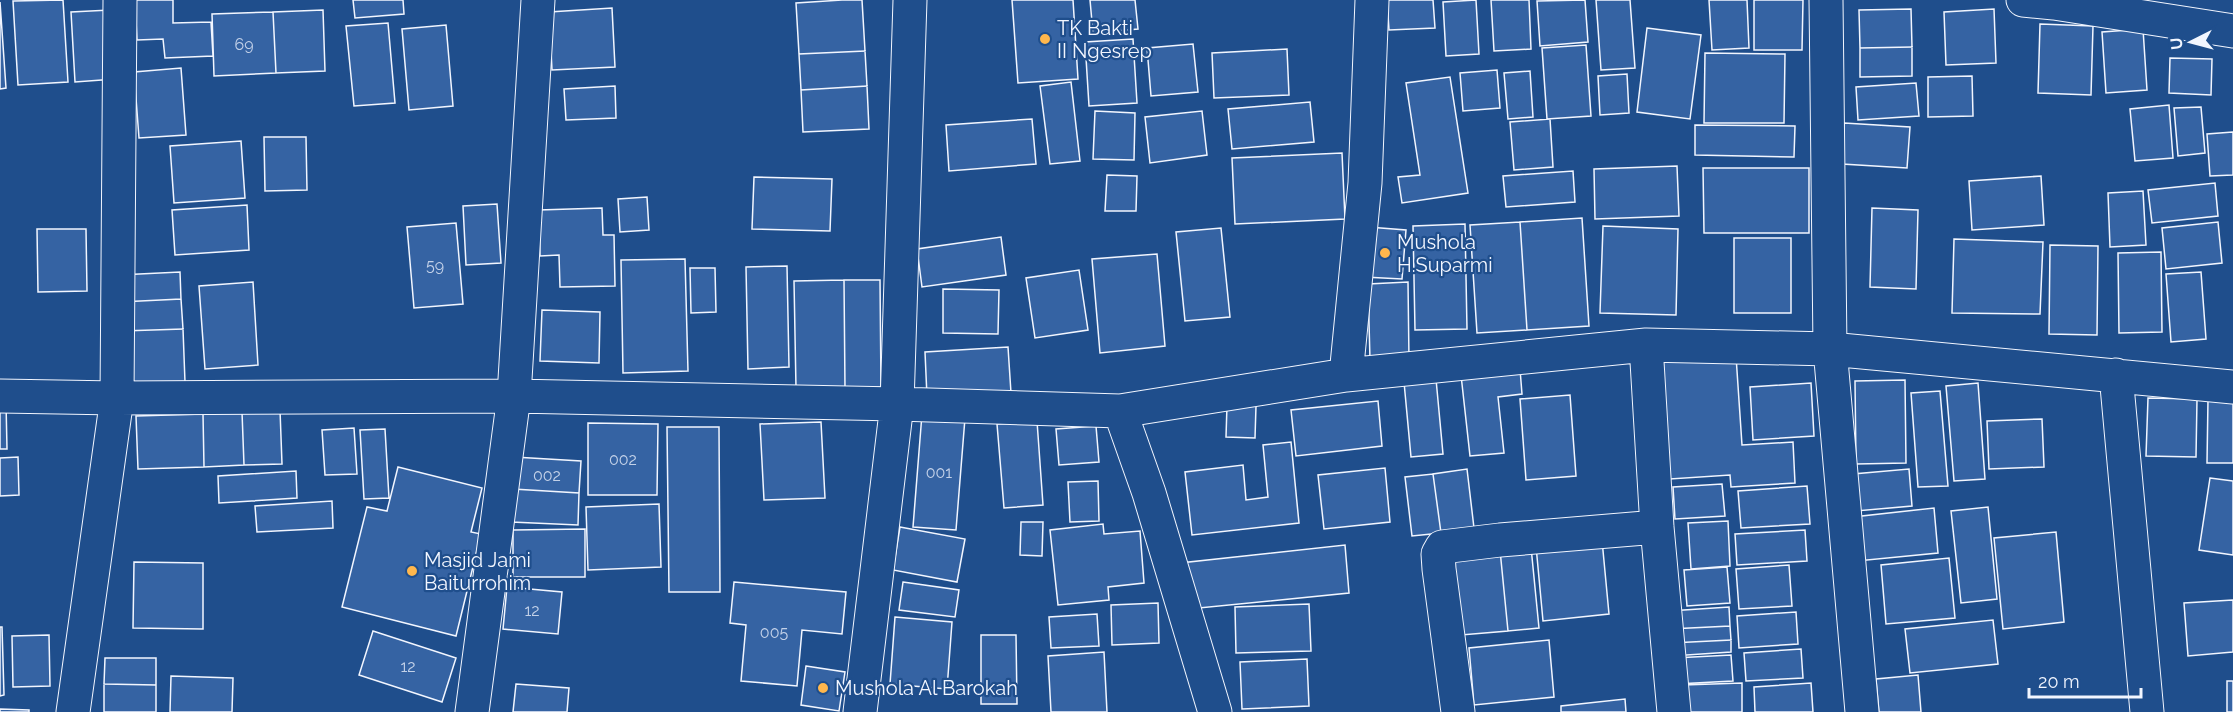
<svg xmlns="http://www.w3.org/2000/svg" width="2233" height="712" viewBox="0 0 2233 712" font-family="Raleway,sans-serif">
<rect width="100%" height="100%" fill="#1f4e8c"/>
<path fill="#3563a3" stroke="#f2f6ff" stroke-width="1.5" d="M 63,0 L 68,82 L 18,85 L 13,1 Z
M 135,0 L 173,0 L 173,23 L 211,22 L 213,56 L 165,58 L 163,39 L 137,40 Z
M 353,0 L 403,0 L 404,14 L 355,18 Z
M 842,0 L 862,0 L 865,51 L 799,54 L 796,3 Z
M 1012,0 L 1073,0 L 1078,79 L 1018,83 Z
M 1090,0 L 1135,0 L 1138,29 L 1093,33 Z
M 1387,0 L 1433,0 L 1435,28 L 1389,30 Z
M 1476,0 L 1479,54 L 1446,56 L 1443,2 Z
M 1491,0 L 1529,0 L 1531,49 L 1494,51 Z
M 1585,0 L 1588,42 L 1540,46 L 1537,1 Z
M 1596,0 L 1630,0 L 1635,68 L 1601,70 Z
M 1709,0 L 1747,0 L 1749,48 L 1712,50 Z
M 1754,0 L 1803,0 L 1802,50 L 1754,50 Z
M 0,2 L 6,88 L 0,89 Z
M 612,8 L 615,67 L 552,70 L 549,12 Z
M 1911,9 L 1912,47 L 1860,48 L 1859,10 Z
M 1994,9 L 1996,63 L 1946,65 L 1944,12 Z
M 110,10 L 115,79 L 75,82 L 71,12 Z
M 323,10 L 325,71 L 276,73 L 273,12 Z
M 273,12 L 276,73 L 214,76 L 212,14 Z
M 388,23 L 395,103 L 354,106 L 346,26 Z
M 2040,24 L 2093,26 L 2091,95 L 2038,93 Z
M 446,25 L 453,106 L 409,110 L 402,29 Z
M 1647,28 L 1701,35 L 1690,119 L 1637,112 Z
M 2143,29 L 2147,90 L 2106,93 L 2102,32 Z
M 1133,39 L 1137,103 L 1089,106 L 1085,42 Z
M 1193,44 L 1198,92 L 1151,96 L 1147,48 Z
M 1586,45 L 1591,116 L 1547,119 L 1542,48 Z
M 1912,47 L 1912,76 L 1860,77 L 1860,48 Z
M 1287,49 L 1289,95 L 1214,98 L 1212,53 Z
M 865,51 L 867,86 L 801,90 L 799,54 Z
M 1705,53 L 1785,54 L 1784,123 L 1704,123 Z
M 2170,58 L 2212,59 L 2211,95 L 2169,93 Z
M 181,68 L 186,135 L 139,138 L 134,72 Z
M 1497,70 L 1500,108 L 1463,111 L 1460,73 Z
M 1530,71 L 1533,117 L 1508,119 L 1504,73 Z
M 1627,74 L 1629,113 L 1600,115 L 1598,76 Z
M 1972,76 L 1973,116 L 1928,117 L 1928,77 Z
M 1450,77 L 1468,193 L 1402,203 L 1398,177 L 1420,175 L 1406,83 Z
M 1071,82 L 1080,161 L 1050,164 L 1040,86 Z
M 1916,83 L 1919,116 L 1858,120 L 1856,87 Z
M 615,86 L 616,118 L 566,120 L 564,89 Z
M 867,86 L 869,129 L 803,132 L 801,90 Z
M 1310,102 L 1314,142 L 1232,149 L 1228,109 Z
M 2169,105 L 2173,158 L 2135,161 L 2130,109 Z
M 2201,107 L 2205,153 L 2178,156 L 2174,108 Z
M 1095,111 L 1135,113 L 1134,160 L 1093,159 Z
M 1202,111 L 1207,155 L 1150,163 L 1145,117 Z
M 1032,119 L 1036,164 L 949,171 L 946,125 Z
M 1550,119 L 1553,167 L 1514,170 L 1510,122 Z
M 1844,123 L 1910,127 L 1907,168 L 1842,164 Z
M 1695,125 L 1795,126 L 1794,157 L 1695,155 Z
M 2233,132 L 2233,175 L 2210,176 L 2207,134 Z
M 264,137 L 306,137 L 307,190 L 265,191 Z
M 241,141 L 245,198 L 174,203 L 170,146 Z
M 1342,153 L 1345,219 L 1235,224 L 1232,158 Z
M 1677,166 L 1679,216 L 1595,219 L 1594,169 Z
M 1703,168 L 1809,168 L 1809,233 L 1704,233 Z
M 1573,171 L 1575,202 L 1506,207 L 1503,176 Z
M 1107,175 L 1137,176 L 1136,211 L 1105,211 Z
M 2041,176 L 2044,225 L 1972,230 L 1969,181 Z
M 754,177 L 832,179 L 830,231 L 752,229 Z
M 2215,183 L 2218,216 L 2152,223 L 2148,190 Z
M 2143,191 L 2146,245 L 2110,247 L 2108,193 Z
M 647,197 L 649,230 L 620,232 L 618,199 Z
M 497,204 L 501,263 L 466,265 L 463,206 Z
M 247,205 L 249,250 L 175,255 L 172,210 Z
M 602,208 L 603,235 L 614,235 L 615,286 L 560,287 L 559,255 L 540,256 L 539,210 Z
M 1872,208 L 1918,210 L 1916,289 L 1870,287 Z
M 1582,218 L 1589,326 L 1527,330 L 1520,222 Z
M 1520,222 L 1527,330 L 1477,333 L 1470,225 Z
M 2218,222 L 2222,263 L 2166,269 L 2162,228 Z
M 456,223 L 463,304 L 414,308 L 407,227 Z
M 1465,224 L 1467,329 L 1415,330 L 1413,226 Z
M 1603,226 L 1678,229 L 1676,315 L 1600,313 Z
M 1368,227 L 1406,230 L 1402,279 L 1364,277 Z
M 1221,228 L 1230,317 L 1185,321 L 1176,232 Z
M 37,229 L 86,229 L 87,291 L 38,292 Z
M 1001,237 L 1006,275 L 922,287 L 917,249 Z
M 1734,238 L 1791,238 L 1791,313 L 1734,313 Z
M 1954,239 L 2043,242 L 2040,314 L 1952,313 Z
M 2050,245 L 2098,246 L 2097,335 L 2049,334 Z
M 2161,252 L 2162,332 L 2119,333 L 2118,253 Z
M 1157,254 L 1165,346 L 1100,353 L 1092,259 Z
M 685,259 L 688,371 L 623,373 L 621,260 Z
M 787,266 L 789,367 L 748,369 L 746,267 Z
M 690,268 L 715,268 L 716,312 L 691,313 Z
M 1079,270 L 1088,330 L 1035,338 L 1026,278 Z
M 180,272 L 181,299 L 120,302 L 119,275 Z
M 2201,272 L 2206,339 L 2171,342 L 2166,274 Z
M 844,280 L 845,388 L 796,388 L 794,281 Z
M 844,280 L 880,280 L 881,387 L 845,388 Z
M 253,282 L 258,365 L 205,369 L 199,286 Z
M 1408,282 L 1409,360 L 1370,360 L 1368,284 Z
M 943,289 L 999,290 L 998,334 L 943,333 Z
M 181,299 L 183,329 L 122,331 L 120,302 Z
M 542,310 L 600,312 L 599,363 L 540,361 Z
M 183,329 L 185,382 L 124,386 L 122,331 Z
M 1008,347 L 1011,393 L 927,397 L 925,352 Z
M 1736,356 L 1742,445 L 1793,442 L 1795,483 L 1731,487 L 1730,475 L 1670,479 L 1662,361 Z
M 1520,369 L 1522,394 L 1498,397 L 1504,453 L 1470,456 L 1461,375 Z
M 1436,379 L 1443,454 L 1411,457 L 1404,382 Z
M 1905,380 L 1906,463 L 1856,464 L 1855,381 Z
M 1811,383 L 1814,436 L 1753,440 L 1750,387 Z
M 1978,383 L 1985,479 L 1954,481 L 1946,386 Z
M 1940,391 L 1948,486 L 1918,487 L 1911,393 Z
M 1570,395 L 1576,476 L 1526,480 L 1520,399 Z
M 2148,398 L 2197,399 L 2196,457 L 2146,456 Z
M 2208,399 L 2233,399 L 2233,463 L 2207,463 Z
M 1378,401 L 1382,446 L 1296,456 L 1291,410 Z
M 0,402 L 6,402 L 7,449 L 0,449 Z
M 1227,405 L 1256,406 L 1255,438 L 1226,437 Z
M 280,410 L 282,464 L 244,465 L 242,412 Z
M 242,412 L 244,465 L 204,467 L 203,414 Z
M 203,414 L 204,467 L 138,469 L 136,416 Z
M 922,414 L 965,418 L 956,530 L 913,527 Z
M 2042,419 L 2044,467 L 1989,469 L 1987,421 Z
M 1037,421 L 1043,505 L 1004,508 L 997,424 Z
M 821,422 L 825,498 L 764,500 L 760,424 Z
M 588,423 L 658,424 L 657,495 L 588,495 Z
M 1096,426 L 1099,462 L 1059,465 L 1056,429 Z
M 667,427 L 719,427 L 720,592 L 669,592 Z
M 354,428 L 357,474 L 325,475 L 322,430 Z
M 385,429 L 389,498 L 364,499 L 360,430 Z
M 1291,442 L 1299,523 L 1192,535 L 1185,472 L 1243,465 L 1246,500 L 1268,497 L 1263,445 Z
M 18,457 L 19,495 L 0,496 L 0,458 Z
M 514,457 L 581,461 L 579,493 L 513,489 Z
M 398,467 L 482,488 L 471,532 L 481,534 L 456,636 L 342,607 L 367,507 L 387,511 Z
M 1385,468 L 1390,522 L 1324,529 L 1318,475 Z
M 1467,469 L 1474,528 L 1441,533 L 1433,474 Z
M 1909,469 L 1912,506 L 1856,511 L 1853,474 Z
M 296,471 L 297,498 L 219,503 L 218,476 Z
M 1433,474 L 1441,533 L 1412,536 L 1405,477 Z
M 2210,478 L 2233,481 L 2233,555 L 2199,550 Z
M 1098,481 L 1099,521 L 1070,522 L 1068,482 Z
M 1722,484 L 1725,516 L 1675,519 L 1673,487 Z
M 1807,486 L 1810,524 L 1741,528 L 1738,491 Z
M 513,489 L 579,493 L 578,525 L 511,522 Z
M 332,501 L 333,528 L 257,532 L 255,506 Z
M 659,504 L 661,567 L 588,570 L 586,507 Z
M 1988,507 L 1997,599 L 1961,603 L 1951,511 Z
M 1934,508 L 1938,553 L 1857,561 L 1853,517 Z
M 1728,521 L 1730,566 L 1691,569 L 1688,523 Z
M 1021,522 L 1043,522 L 1042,556 L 1020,555 Z
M 1103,524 L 1104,534 L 1140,531 L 1144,583 L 1108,587 L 1109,600 L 1058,605 L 1050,530 Z
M 900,527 L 965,539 L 957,582 L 893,570 Z
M 585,529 L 585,577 L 513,577 L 513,530 Z
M 1805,530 L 1807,561 L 1737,565 L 1735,534 Z
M 2056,532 L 2064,622 L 2003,629 L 1994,538 Z
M 1602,540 L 1609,614 L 1543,621 L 1536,546 Z
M 1345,545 L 1349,593 L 1189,609 L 1180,563 Z
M 1531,547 L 1539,628 L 1508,631 L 1500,550 Z
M 1500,550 L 1508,631 L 1461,635 L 1453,554 Z
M 1949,558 L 1955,618 L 1886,624 L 1881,565 Z
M 134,562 L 203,563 L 203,629 L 133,628 Z
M 1789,565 L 1792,606 L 1739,609 L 1736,569 Z
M 1727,567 L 1730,603 L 1687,606 L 1684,570 Z
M 734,582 L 846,592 L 842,634 L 802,630 L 797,686 L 741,681 L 746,625 L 730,623 Z
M 903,582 L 959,590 L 955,617 L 899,610 Z
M 507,587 L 562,592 L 558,634 L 503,629 Z
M 2233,600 L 2233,652 L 2188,656 L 2184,603 Z
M 1158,603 L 1159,643 L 1112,645 L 1111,605 Z
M 1309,604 L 1311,651 L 1236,653 L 1235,607 Z
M 1729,607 L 1730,626 L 1670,629 L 1669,611 Z
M 1796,612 L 1798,644 L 1739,648 L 1737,616 Z
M 1097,614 L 1099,646 L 1051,648 L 1049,617 Z
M 895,617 L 952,622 L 947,689 L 890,684 Z
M 1993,620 L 1998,664 L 1910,673 L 1905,629 Z
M 1730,626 L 1731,640 L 1671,643 L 1670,629 Z
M 0,627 L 2,627 L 4,695 L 0,696 Z
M 373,631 L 456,658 L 442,702 L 359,675 Z
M 49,635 L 50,686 L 13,687 L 12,636 Z
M 981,635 L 1016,635 L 1017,704 L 981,704 Z
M 1549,640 L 1554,697 L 1474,705 L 1469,648 Z
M 1731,640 L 1731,652 L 1672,656 L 1671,643 Z
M 1801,649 L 1803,678 L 1746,681 L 1744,653 Z
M 1104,652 L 1107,712 L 1051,712 L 1048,656 Z
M 1731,655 L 1733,681 L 1676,684 L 1674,658 Z
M 105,658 L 156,658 L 156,685 L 104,684 Z
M 1307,659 L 1309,706 L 1242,709 L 1240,662 Z
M 806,666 L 845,672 L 839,711 L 801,705 Z
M 1918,675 L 1921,712 L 1879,712 L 1876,679 Z
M 171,676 L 233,678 L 232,712 L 170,712 Z
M 2227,681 L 2233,681 L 2233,712 L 2227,712 Z
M 1742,683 L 1742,712 L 1683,712 L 1683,685 Z
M 1811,683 L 1813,712 L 1755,712 L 1754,687 Z
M 104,684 L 156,685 L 156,712 L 104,712 Z
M 516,684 L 569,688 L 567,712 L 513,712 Z
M 1625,699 L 1626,712 L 1561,712 L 1561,706 Z
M 0,709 L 29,710 L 29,712 L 0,712 Z"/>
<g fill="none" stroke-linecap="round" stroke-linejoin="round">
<defs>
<path id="minor" d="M 1826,0 L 1830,349 L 1862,712
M 2023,0 L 2054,3 L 2233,31
M 1646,345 L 1657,527 L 1674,712
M 1346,375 L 1365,183 L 1372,0
M 2116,375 L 2147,712
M 0,396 L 117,398 L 514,396 L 897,404 L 1120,411 L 1346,375 L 1646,345 L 1830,349 L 2233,387
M 1120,411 L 1149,493 L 1215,712
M 73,712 L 117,398 L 120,0
M 472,712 L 514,396 L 538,0
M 860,712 L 897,404 L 910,0
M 1458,712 L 1439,569 L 1438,554 L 1442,547 L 1500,540 L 1657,527"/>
</defs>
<use href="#minor" stroke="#f2f6ff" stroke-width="35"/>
<use href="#minor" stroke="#1f4e8c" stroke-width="33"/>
</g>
<g fill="#ffb74d" stroke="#1f4e8c" stroke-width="2">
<circle cx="1045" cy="39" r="6"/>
<circle cx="1385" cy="253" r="6"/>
<circle cx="412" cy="571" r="6"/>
<circle cx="823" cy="688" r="6"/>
</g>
<g text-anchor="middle" stroke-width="4.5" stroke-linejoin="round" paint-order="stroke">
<g font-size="16" fill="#c3d1e8">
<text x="244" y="50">69</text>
<text x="435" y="271">59</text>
<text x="623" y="465">002</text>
<text x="939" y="478">001</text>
<text x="547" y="481">002</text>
<text x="532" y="616">12</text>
<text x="774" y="638">005</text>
<text x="408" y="672">12</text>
</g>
<g font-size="20" fill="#f2f6ff" stroke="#1f4e8c" text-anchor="start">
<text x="1057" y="35">TK Bakti<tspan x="1057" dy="23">II Ngesrep</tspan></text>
<text x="1397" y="249">Mushola<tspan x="1397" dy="23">H.Suparmi</tspan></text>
<text x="424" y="567">Masjid Jami<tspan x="424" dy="23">Baiturrohim</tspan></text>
<text x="835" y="695">Mushola Al Barokah</text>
</g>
</g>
<g transform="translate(2191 42) rotate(264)" stroke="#1f4e8c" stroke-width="4.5" paint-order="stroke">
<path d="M0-4.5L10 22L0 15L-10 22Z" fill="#f2f6ff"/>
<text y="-9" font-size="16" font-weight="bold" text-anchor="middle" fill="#f2f6ff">U</text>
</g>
<path d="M2029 688v9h112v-9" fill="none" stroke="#f2f6ff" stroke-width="3"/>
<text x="2038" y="688" font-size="18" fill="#f2f6ff" stroke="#1f4e8c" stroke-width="4.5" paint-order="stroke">20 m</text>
</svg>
